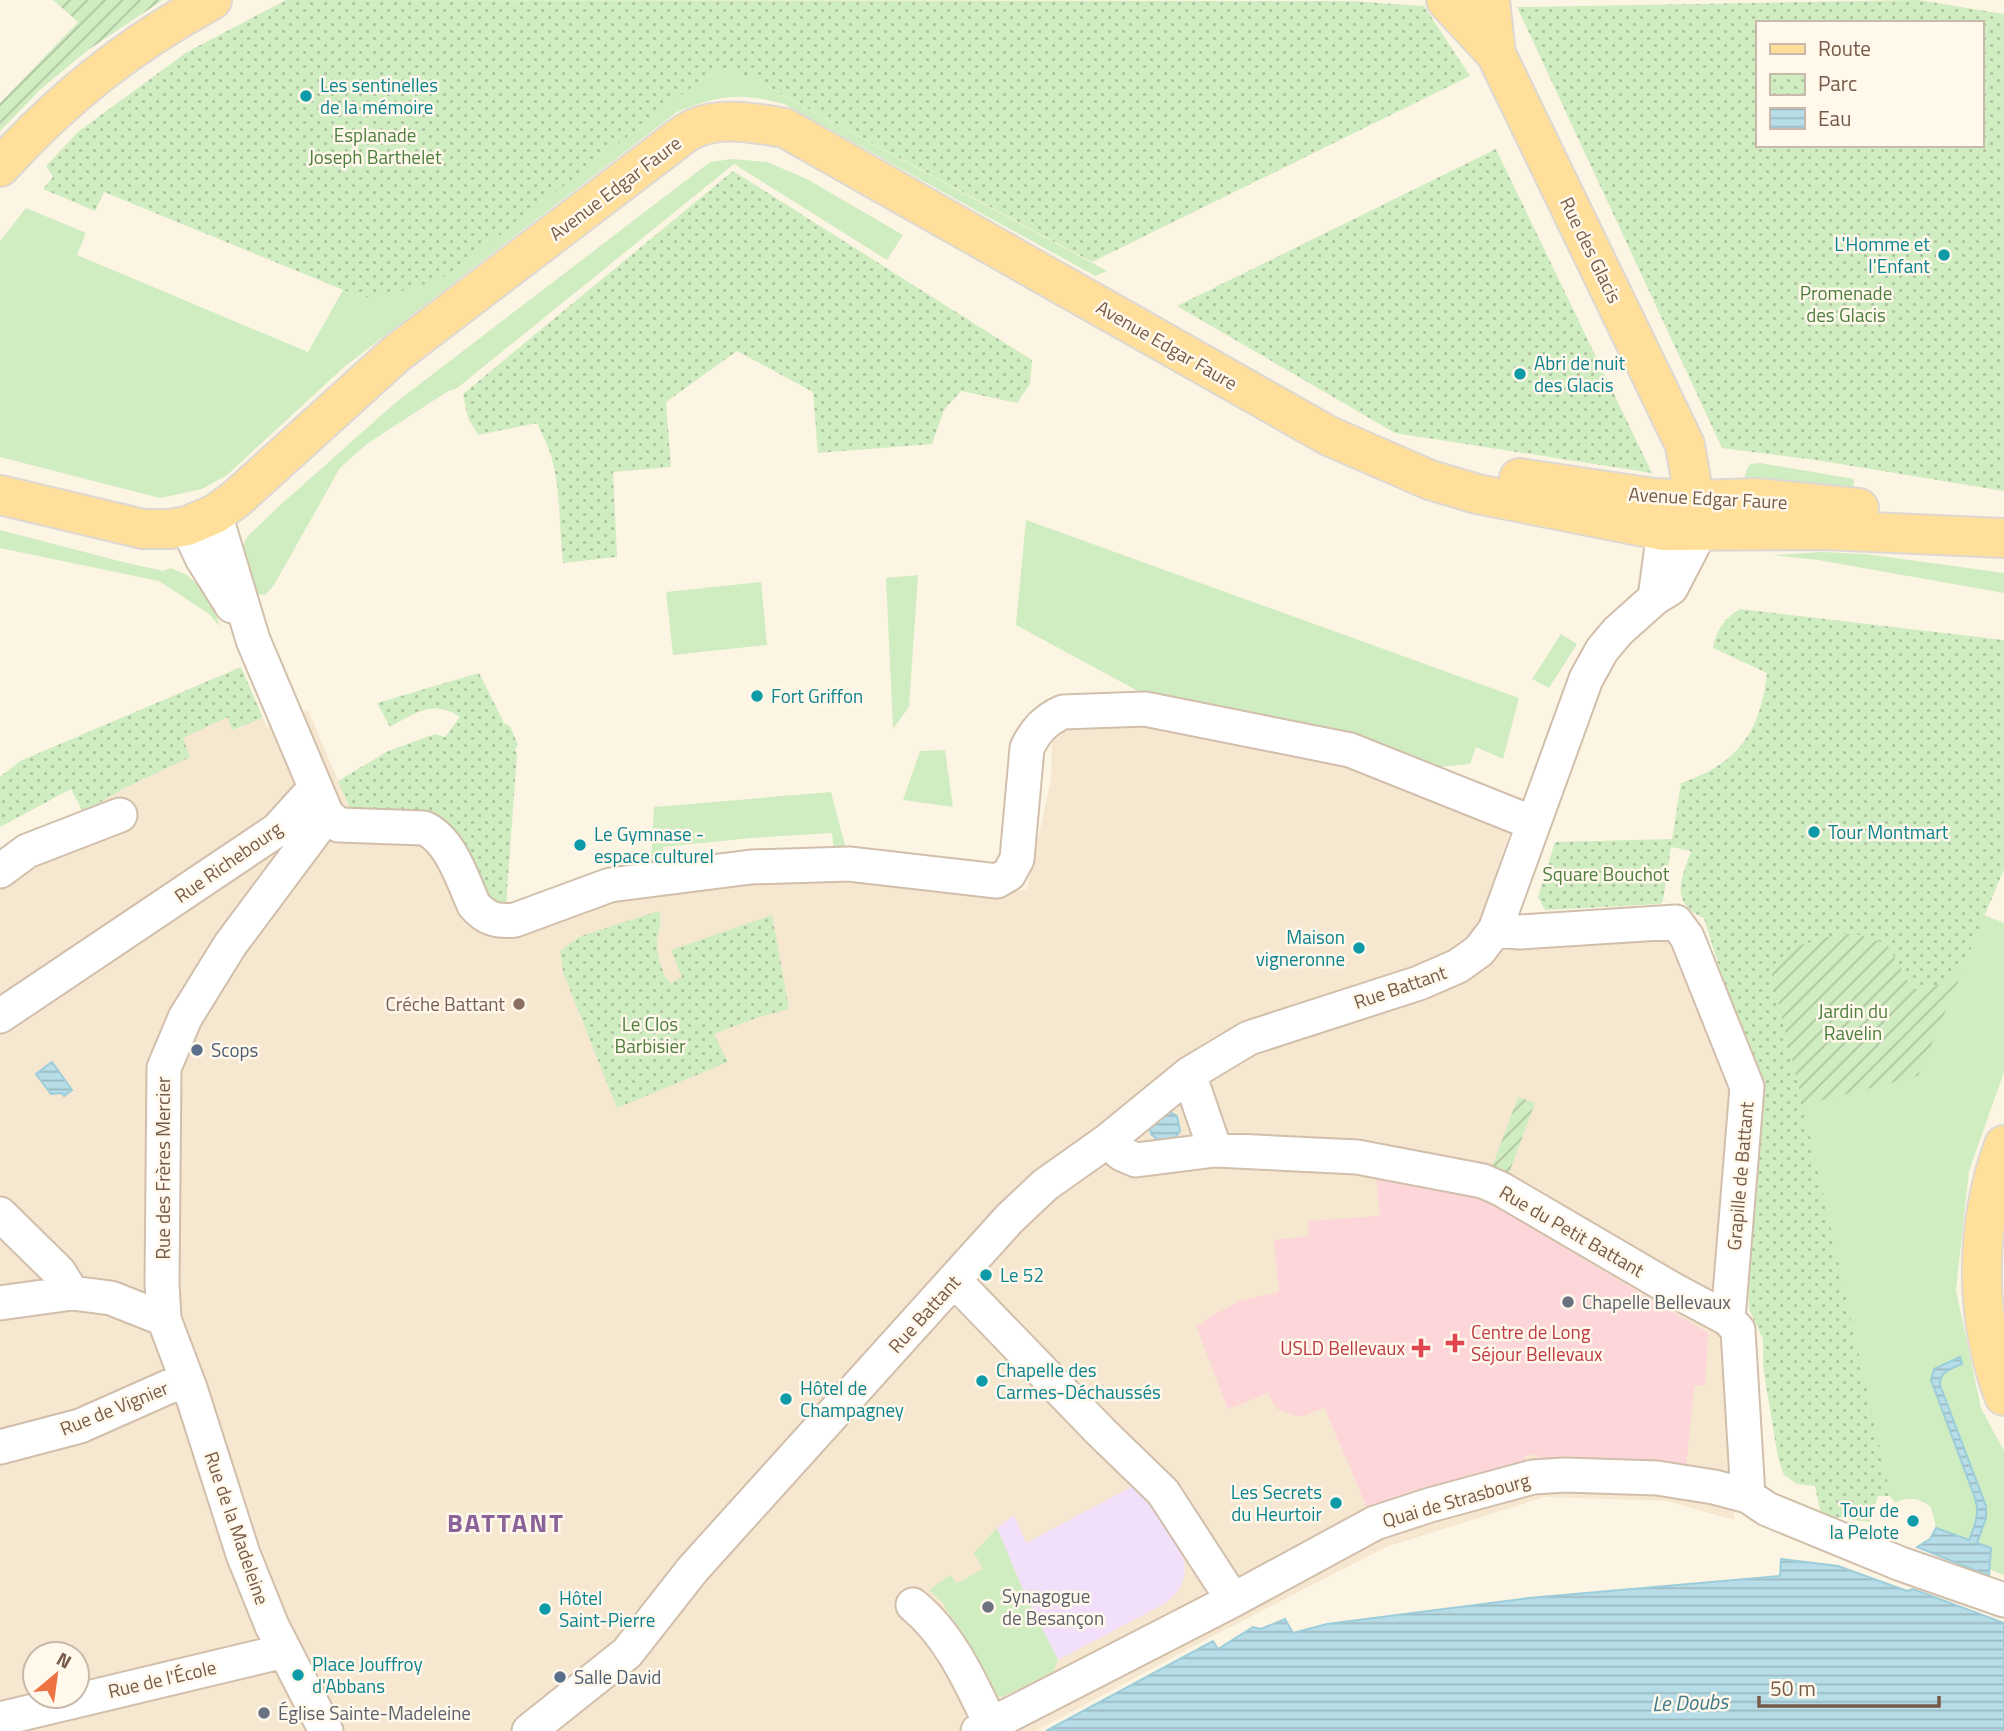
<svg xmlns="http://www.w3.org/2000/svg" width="2004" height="1731" viewBox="0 0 2004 1731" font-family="'Titillium Web',sans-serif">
<defs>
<pattern id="park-dots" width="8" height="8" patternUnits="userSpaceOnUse" patternTransform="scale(1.75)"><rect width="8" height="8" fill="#d0ecc1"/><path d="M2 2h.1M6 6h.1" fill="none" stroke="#aec29f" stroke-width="1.8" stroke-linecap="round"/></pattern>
<pattern id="garden-furrows" width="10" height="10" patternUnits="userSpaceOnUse" patternTransform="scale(1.75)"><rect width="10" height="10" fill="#d0ecc1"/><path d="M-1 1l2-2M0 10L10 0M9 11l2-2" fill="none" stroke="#aec29f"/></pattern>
<pattern id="water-rules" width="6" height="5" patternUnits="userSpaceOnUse" patternTransform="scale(1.75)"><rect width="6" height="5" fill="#b7dee8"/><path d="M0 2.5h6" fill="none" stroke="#9ab7be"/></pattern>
</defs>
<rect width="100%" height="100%" fill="#fdf5e3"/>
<path fill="#f6e7d1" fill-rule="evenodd" d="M 308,710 L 354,818 L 417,817 L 497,910 L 637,890 L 865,877 L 984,894 L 1027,889 L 1051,779 L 1052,742 L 1075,724 L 1131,721 L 1346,759 L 1512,825 L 1475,934 L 1510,950 L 1669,931 L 1741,1087 L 1732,1304 L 1734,1520 L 1667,1501 L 1545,1497 L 1386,1547 L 1207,1639 L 1036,1731 L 0,1731 L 0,858 L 127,787 L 189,757 L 182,738 L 228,716 L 233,730 L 263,718 L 267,727 ZM 35,1654 L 77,1654 L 77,1696 L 35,1696 Z"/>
<path fill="#f2e0fa" d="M 1135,1485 L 1165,1515 L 1184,1561 L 1185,1571 L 1183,1581 L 1177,1593 L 1164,1604 L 1058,1660 L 1026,1597 L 997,1528 L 1014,1515 L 1026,1543 Z"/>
<path fill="#fcd6d8" d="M 1376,1175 L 1484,1198 L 1561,1246 L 1708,1333 L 1705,1385 L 1694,1386 L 1686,1468 L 1541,1464 L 1537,1454 L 1525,1456 L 1526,1467 L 1369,1512 L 1324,1407 L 1303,1416 L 1295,1416 L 1277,1409 L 1268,1393 L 1228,1409 L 1196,1326 L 1206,1322 L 1206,1319 L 1240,1301 L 1279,1292 L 1274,1240 L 1309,1236 L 1308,1221 L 1380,1216 Z"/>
<path fill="#d0ecc1" d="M 724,69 L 753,79 L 1107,271 L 1095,276 L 784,104 C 741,92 718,95 677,112 L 344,367 L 227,475 L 202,489 L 160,498 L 0,457 L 0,241 L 26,208 L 86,233 L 77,255 L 308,352 L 343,290 L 363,298 L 698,82 Z
M 733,159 L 767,162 L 807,179 L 903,235 L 887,260 L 734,164 L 456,389 L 448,391 L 367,444 L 340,468 L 274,585 L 265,595 L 256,594 L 242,548 L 247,537 L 277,508 L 395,403 L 710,162 Z
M 1760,463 L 1854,479 L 1853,496 L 1747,488 C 1744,478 1744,473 1750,464 Z
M 1026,520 L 1519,698 L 1503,759 L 1476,747 L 1470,764 L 1419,769 L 1189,712 L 1138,691 L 1016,625 Z
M 0,530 L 123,562 L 163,571 L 171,568 L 187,575 L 203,589 L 214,608 L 220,627 L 209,614 L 159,581 L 0,548 Z
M 1822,552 L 1866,554 L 2004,573 L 2004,593 L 1818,560 L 1772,555 Z
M 918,575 L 909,707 L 893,729 L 886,578 Z
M 761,582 L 767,645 L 673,655 L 666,592 Z
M 1561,634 L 1577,644 L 1549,688 L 1532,679 Z
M 945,750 L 953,807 L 903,800 L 920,751 Z
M 831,792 L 847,853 L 834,851 L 832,833 L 751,838 L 663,847 L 664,869 L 637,867 L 651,861 L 654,807 Z
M 2004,869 L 1984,915 L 2004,923 L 2004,1072 L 1969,1171 L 1956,1290 L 1981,1408 L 2004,1451 L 2004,1575 L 1989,1569 L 1991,1548 L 1977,1543 L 1982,1532 L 1986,1506 L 1940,1385 C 1940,1371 1950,1369 1962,1364 L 1934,1369 L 1978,1509 L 1978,1518 L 1969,1540 L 1936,1528 L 1931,1507 C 1918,1498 1910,1496 1895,1503 L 1890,1496 L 1763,950 Z
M 997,1528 L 1026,1597 L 1058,1660 L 1053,1672 L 1002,1697 L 993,1695 L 943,1603 L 929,1590 L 950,1575 L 957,1583 L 983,1569 L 974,1553 Z"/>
<path fill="url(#park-dots)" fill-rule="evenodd" d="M 286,0 L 1350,1 L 1424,6 L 1470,76 L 1092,262 L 753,79 L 724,69 L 698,82 L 450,274 L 412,289 L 363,298 L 104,192 L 95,211 L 43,189 L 53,177 L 46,166 L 79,131 L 187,52 Z
M 1919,0 L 2004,14 L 2004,491 L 1816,460 L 1722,448 L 1517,7 ZM 1757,23 L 1981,23 L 1981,145 L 1757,145 Z
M 1496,149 L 1652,473 L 1395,433 L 1177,306 Z
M 733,171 L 1032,360 L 1030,384 L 1017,403 L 961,391 L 944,410 L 932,444 L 818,453 L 813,392 L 737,351 L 666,402 L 671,467 L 613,472 L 617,557 L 563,563 C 559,528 561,493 552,459 C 549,447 542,435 537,423 L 478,435 L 468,418 L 463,394 Z
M 1740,609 L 2004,640 L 2004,869 L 1918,1076 L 1803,1105 L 1890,1493 L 1890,1496 L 1878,1496 L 1870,1522 L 1821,1515 L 1815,1486 L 1797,1484 L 1784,1475 L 1778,1458 L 1763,1367 L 1763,1339 L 1749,1309 L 1747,1213 L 1755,1083 L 1704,918 C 1669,903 1681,879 1691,851 L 1671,847 L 1663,901 L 1660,904 L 1545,910 L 1538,897 L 1555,842 L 1672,839 L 1681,783 C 1739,763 1760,732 1767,673 L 1713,648 C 1717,629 1723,620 1740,609 Z
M 241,667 L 263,718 L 232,730 L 228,717 L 183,738 L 190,757 L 127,787 L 83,812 L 71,789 L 0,827 L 0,777 L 20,761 Z
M 479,673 L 504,723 L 510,726 L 518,745 L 515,750 L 517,754 L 506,905 L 497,911 L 451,837 L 354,818 L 338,781 L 388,751 L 435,734 L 445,737 L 460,717 C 434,699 415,713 390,727 L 377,703 Z
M 659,911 C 663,922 658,929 657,940 C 656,953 662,973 670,983 L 682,977 L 671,950 L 772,915 L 789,1009 L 759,1017 L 714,1034 L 728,1062 L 617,1108 L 563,972 L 560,951 L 581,936 Z"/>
<path fill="url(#garden-furrows)" d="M 53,0 L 163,0 L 88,50 L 41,89 L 0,131 L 0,103 L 78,22 Z
M 1838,934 L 1856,934 L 1887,944 L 1913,990 L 1947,983 L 1965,966 L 1918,1076 L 1803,1105 L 1770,968 L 1794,947 Z
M 1518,1097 L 1535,1103 L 1509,1173 L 1492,1167 Z"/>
<path fill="url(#water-rules)" stroke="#9ccddb" stroke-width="2" d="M 52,1062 L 72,1090 L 64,1096 L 62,1093 L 51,1094 L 36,1074 Z
M 1168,1111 L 1177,1116 L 1180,1131 L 1174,1139 L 1159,1141 L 1151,1134 L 1149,1124 Z
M 1960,1357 L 1962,1364 C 1950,1369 1940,1371 1940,1385 L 1986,1506 L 1986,1518 L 1977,1543 L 1991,1548 L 1989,1576 L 1917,1547 L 1930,1539 L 1936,1528 L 1969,1540 C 1975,1525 1980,1514 1975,1498 L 1931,1380 L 1934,1369 Z
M 1781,1559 L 1838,1566 L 1907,1591 L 1913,1589 L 2004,1623 L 2004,1731 L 1046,1731 L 1213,1641 L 1218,1649 L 1253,1627 L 1261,1629 L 1285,1619 L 1293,1633 L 1327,1624 L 1529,1598 L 1780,1576 Z"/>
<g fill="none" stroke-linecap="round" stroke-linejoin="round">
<defs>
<path id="minor" d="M 215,514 L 253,640 L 327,815 L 339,825 L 424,828 C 451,840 462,879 474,905 C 486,919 497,922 515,920 L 610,885 L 751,867 L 849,864 L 997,881 L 1009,874 L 1017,859 L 1027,748 C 1035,731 1045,720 1063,712 L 1145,709 L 1350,750 L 1533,823
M 187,526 L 202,558 L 232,606
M 1655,598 L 1664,531
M 0,871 L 27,851 L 120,815
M 1495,930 L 1520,932 L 1676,922 L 1687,937 L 1747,1087 L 1728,1319
M 0,1016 L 277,830 L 315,788
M 1189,1074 L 1215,1150
M 1107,1141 L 1122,1154 L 1136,1160 L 1215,1150 L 1357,1157 L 1483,1181 L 1501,1189 L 1672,1289 L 1728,1319 L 1738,1330 L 1748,1496
M 0,1214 L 59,1272 L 72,1293
M 955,1281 L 1101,1432 L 1163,1492 L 1233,1600
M 0,1303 L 72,1293 L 111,1298 L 164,1319
M 0,1447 L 80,1426 L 186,1379
M 913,1605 C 950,1635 971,1683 991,1725
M 0,1719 L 284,1651
M 326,1731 L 272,1626 L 243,1554 L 190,1388 L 164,1319 L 162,1284 L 164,1068 L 185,1018 L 230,945 L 327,815
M 529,1731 L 627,1653 L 693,1569 L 1009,1219 L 1045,1185 L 1107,1141 L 1189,1074 L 1249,1038 L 1419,983 L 1458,966 L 1479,951 L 1495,930 L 1586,679 L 1602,650 L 1618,631 L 1655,598 L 1671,588 L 1700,532
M 978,1731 L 1233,1600 L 1375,1523 L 1430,1505 L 1533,1477 L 1565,1475 L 1657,1478 L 1714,1487 L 1748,1496 L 1767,1509 L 1901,1564 L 2004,1600"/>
<path id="major" d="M 1446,0 L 1496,54
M 1490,0 L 1496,54 L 1685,445 L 1699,526
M 0,167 C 64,97 129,45 212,0
M 1519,478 L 1654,498 L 1695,500 L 1756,498 L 1859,508
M 0,495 L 143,529 L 170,529 L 187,526 L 215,514 L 236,499 L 397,353 L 662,151 C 672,144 682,134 693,129 C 721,116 756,123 785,128 L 1329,436 L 1430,480 L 1477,494 L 1664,531 L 1826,530 L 2004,538
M 2004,1145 C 1975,1224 1974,1316 2004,1396"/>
</defs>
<use href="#minor" stroke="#d1bfac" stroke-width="37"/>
<use href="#major" stroke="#ded8d3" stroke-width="42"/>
<use href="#minor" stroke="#fff" stroke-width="33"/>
<use href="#major" stroke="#ffdf99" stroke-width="38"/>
</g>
<g fill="#0f9aa8" stroke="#fff8eb" stroke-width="2.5">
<circle cx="306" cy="96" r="7"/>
<circle cx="1944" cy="255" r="7"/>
<circle cx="1520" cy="374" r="7"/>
<circle cx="757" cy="696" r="7"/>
<circle cx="1814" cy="832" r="7"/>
<circle cx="580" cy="845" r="7"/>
<circle cx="1359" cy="948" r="7"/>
<circle cx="986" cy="1275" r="7"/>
<circle cx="982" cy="1381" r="7"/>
<circle cx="786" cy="1399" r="7"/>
<circle cx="1336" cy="1503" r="7"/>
<circle cx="1913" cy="1521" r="7"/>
<circle cx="545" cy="1609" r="7"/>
<circle cx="298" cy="1675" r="7"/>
</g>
<circle fill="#8d6e63" stroke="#fff8eb" stroke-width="2.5" cx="519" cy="1004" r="7"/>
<g fill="#5c6f8a" stroke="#fff8eb" stroke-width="2.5">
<circle cx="197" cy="1050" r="7"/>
<circle cx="560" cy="1677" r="7"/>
</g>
<g fill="#6b7280" stroke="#fff8eb" stroke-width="2.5">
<circle cx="1568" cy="1302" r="7"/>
<circle cx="988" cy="1607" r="7"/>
<circle cx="264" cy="1713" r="7"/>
</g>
<g fill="#e0444e" stroke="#fff8eb" stroke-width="2.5">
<path d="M1451.5 1332.5h7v7h7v7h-7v7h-7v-7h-7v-7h7z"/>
<path d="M1417.5 1337.5h7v7h7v7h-7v7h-7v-7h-7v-7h7z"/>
</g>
<g text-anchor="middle" stroke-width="5" stroke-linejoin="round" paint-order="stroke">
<g font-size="19" fill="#0d838f" stroke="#fff8eb" text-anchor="start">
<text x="320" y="92">Les sentinelles<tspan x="320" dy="22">de la mémoire</tspan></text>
<text x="1930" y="251" text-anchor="end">L'Homme et<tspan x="1930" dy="22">l'Enfant</tspan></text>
<text x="1534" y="370">Abri de nuit<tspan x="1534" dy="22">des Glacis</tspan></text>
<text x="771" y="703">Fort Griffon</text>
<text x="1828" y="839">Tour Montmart</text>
<text x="594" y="841">Le Gymnase -<tspan x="594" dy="22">espace culturel</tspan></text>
<text x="1345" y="944" text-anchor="end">Maison<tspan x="1345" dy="22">vigneronne</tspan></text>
<text x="1000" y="1282">Le 52</text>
<text x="996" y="1377">Chapelle des<tspan x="996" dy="22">Carmes-Déchaussés</tspan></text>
<text x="800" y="1395">Hôtel de<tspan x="800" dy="22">Champagney</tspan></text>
<text x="1322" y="1499" text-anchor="end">Les Secrets<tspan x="1322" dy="22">du Heurtoir</tspan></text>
<text x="1899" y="1517" text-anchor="end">Tour de<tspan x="1899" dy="22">la Pelote</tspan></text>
<text x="559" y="1605">Hôtel<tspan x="559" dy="22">Saint-Pierre</tspan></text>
<text x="312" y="1671">Place Jouffroy<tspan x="312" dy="22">d'Abbans</tspan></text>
</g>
<g font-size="19" fill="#4d7e3f" stroke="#fff8eb">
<text x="375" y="142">Esplanade<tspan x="375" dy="22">Joseph Barthelet</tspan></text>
<text x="1846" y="300">Promenade<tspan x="1846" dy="22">des Glacis</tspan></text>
<text x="1606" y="881">Square Bouchot</text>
<text x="1853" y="1018">Jardin du<tspan x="1853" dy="22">Ravelin</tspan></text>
<text x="650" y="1031">Le Clos<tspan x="650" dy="22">Barbisier</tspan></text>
</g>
<g font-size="19" fill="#775b48" stroke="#fff8eb">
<text transform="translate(615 188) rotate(-37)" y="7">Avenue Edgar Faure</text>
<text transform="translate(1591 250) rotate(64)" y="7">Rue des Glacis</text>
<text transform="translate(1167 345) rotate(30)" y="7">Avenue Edgar Faure</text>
<text transform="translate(1708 498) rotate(3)" y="7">Avenue Edgar Faure</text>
<text transform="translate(228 862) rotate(-35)" y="7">Rue Richebourg</text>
<text transform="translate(1400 987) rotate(-19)" y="7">Rue Battant</text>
<text transform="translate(163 1168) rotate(-90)" y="7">Rue des Frères Mercier</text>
<text transform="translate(1740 1176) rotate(-85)" y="7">Grapille de Battant</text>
<text transform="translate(1572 1231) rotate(30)" y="7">Rue du Petit Battant</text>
<text transform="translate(924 1314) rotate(-48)" y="7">Rue Battant</text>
<text transform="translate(114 1408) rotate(-22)" y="7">Rue de Vignier</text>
<text transform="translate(1456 1500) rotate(-16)" y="7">Quai de Strasbourg</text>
<text transform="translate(237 1528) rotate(71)" y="7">Rue de la Madeleine</text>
<text transform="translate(162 1679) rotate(-13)" y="7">Rue de l'École</text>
</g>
<g font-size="19" fill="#785e54" stroke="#fff8eb" text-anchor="end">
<text x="505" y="1011">Créche Battant</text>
</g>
<g font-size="19" fill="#4e5e75" stroke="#fff8eb" text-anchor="start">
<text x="211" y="1057">Scops</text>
<text x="574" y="1684">Salle David</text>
</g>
<g font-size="19" fill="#5b616d" stroke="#fff8eb" text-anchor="start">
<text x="1582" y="1309">Chapelle Bellevaux</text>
<text x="1002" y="1603">Synagogue<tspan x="1002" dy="22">de Besançon</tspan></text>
<text x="278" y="1720">Église Sainte-Madeleine</text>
</g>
<g font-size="19" fill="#be3a42" stroke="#fff8eb" text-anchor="start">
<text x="1471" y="1339">Centre de Long<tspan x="1471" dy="22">Séjour Bellevaux</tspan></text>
<text x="1405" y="1355" text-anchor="end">USLD Bellevaux</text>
</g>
<g font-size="21" font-style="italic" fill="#407a8c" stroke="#fff8eb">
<text transform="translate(1690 1703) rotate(-2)" y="7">Le Doubs</text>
</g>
<g font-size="26" font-weight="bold" letter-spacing="2" fill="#8b639b" stroke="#fff8eb">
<text x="506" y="1532">BATTANT</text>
</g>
</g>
<rect x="1756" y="21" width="228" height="126" fill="#fff8eb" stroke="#c9b9aa" stroke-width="2"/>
<rect x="1770" y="44" width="35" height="10" fill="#ffdf99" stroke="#c9b9aa" stroke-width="2"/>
<text x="1818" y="56" font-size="21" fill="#775b48">Route</text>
<rect x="1770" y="74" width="35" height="21" fill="url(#park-dots)" stroke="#c9b9aa" stroke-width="2"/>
<text x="1818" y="91" font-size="21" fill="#775b48">Parc</text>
<rect x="1770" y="108" width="35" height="21" fill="url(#water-rules)" stroke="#c9b9aa" stroke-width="2"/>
<text x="1818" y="126" font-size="21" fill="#775b48">Eau</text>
<g transform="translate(56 1675) rotate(29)"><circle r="33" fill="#fff8eb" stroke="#c9b9aa" stroke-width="2"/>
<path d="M0-5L12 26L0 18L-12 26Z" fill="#ee7242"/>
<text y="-10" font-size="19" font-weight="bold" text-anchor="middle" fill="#775b48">N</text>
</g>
<path d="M1759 1696v10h180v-10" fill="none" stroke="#775b48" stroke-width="3.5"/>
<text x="1770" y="1696" font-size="21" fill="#775b48" stroke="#fff8eb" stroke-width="5" paint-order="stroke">50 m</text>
</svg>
